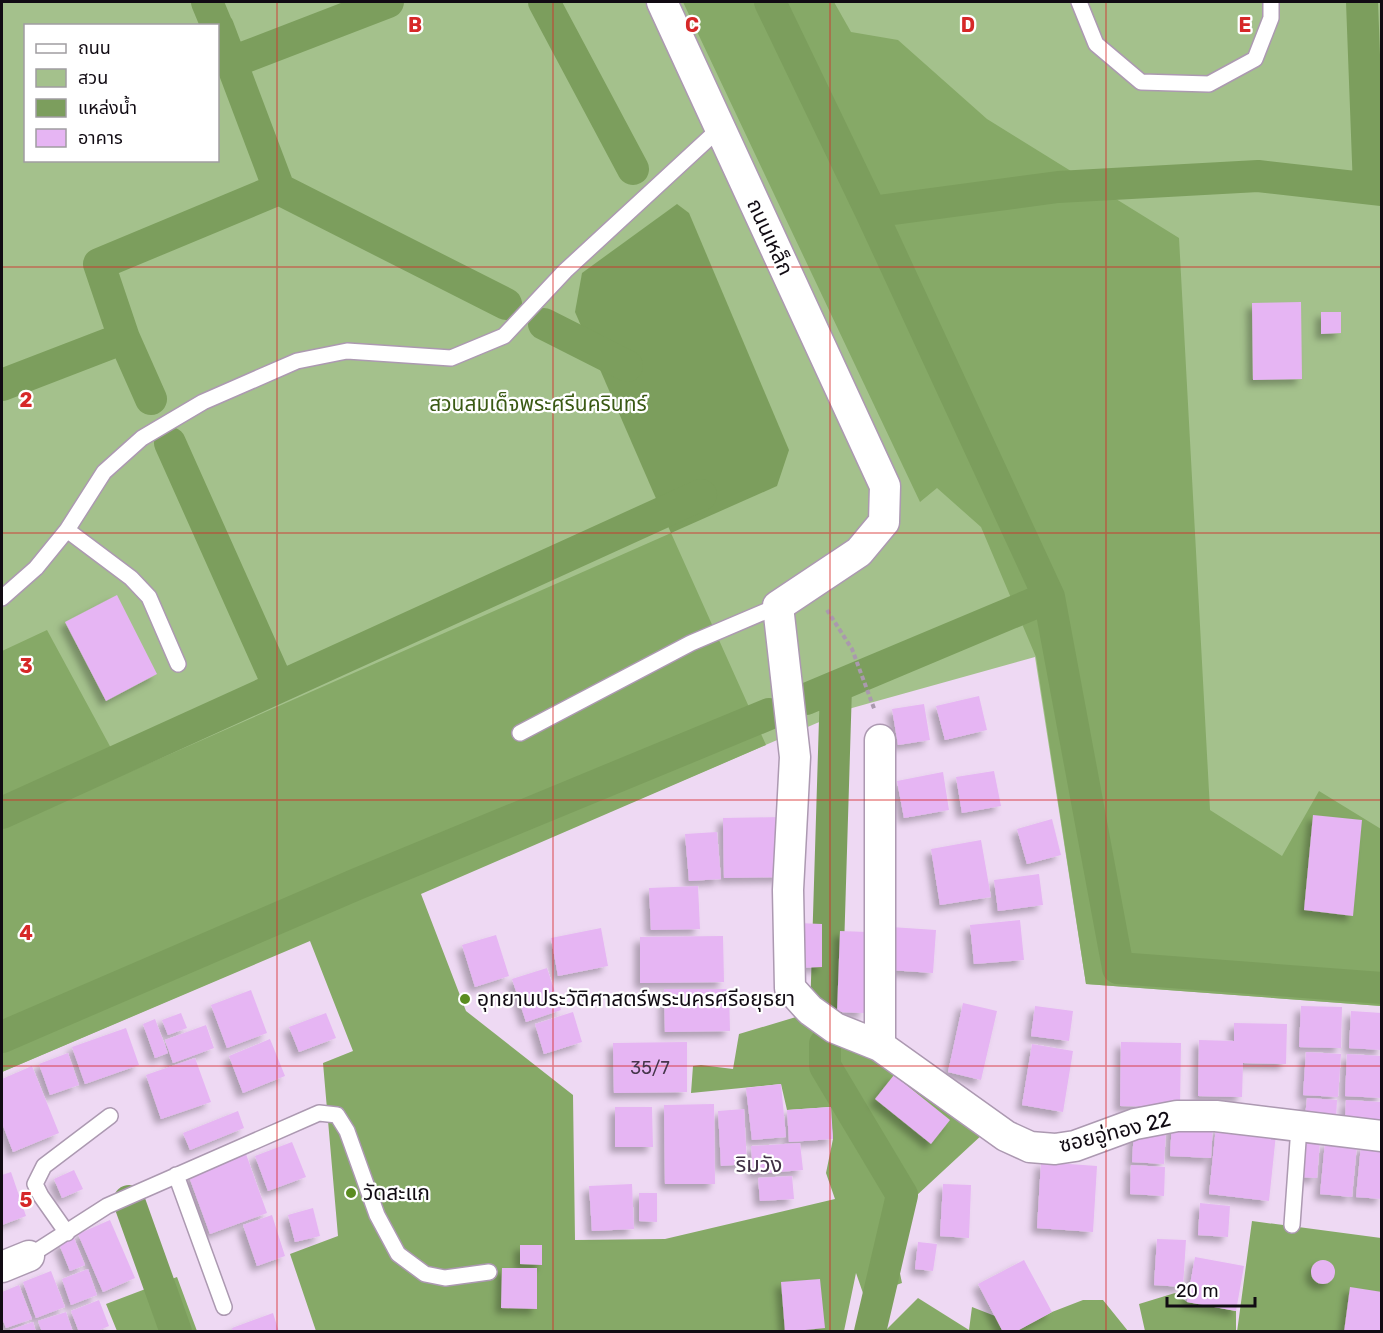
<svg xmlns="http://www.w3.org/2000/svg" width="1383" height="1333" viewBox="0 0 1383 1333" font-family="Rubik,'Noto Sans Thai',sans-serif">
<defs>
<filter id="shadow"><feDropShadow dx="-5.5" dy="5.5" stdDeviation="3" flood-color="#0004"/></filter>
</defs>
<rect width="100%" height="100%" fill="#eed9f3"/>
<path fill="#a4c18c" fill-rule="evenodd" d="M 2,2 L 1381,2 L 1381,1006 L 1086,984 L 1035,657 L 852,708 L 2,1072 ZM 26,26 L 218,26 L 218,160 L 26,160 Z"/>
<path fill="#86a967" d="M 683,2 L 834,2 L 851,32 L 898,40 L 987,119 L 1179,238 L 1210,810 L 1282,856 L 1319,791 L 1381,829 L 1381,1006 L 1086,984 L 1036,657 L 981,527 L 937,488 L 920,502 Z
M 671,533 L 766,745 L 421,894 L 466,1011 L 573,1095 L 575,1240 L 665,1239 L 835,1199 L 826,1173 L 833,1139 L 830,1107 L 787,1110 L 781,1084 L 691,1093 L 693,1066 L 701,1065 L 733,1069 L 739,1034 L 806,1014 L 984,1133 L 889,1221 L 902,1283 L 864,1296 L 856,1273 L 844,1331 L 316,1331 L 290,1254 L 338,1236 L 323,1063 L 353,1051 L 310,941 L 2,1072 L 2,651 L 47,630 L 125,774 Z
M 1252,1221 L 1381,1238 L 1381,1331 L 1237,1332 Z
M 177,1277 L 197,1331 L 117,1331 L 106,1304 Z
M 1175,1293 L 1187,1302 L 1236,1311 L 1236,1331 L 1145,1331 L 1139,1304 Z
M 918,1298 L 969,1330 L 972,1307 L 995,1316 L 1003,1332 L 884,1332 Z
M 1083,1300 L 1103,1300 L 1128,1331 L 1015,1332 L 1052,1312 Z"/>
<path fill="#7c9e5d" d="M 677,204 L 689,213 L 789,450 L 777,486 L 671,533 L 575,312 L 582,273 Z"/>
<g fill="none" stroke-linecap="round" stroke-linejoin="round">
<path stroke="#7c9e5d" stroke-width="32" d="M 207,2 L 217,26
M 544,2 L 633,169
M 770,2 L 871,212 L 1049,597 L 1118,968 L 1382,988
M 1362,2 L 1369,188
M 232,62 L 388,2
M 279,189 L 506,304
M 871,212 L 1058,187 L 1258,176 L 1382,190
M 544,324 L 627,366
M 2,385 L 124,338
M 151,399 L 124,338 L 99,264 L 279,189 L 218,27
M 279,687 L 701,495
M 806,699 L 1049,597
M 2,813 L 279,687 L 170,443
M 826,1014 L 836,687
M 2,1037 L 357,884 L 769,714
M 825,1044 L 825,1066 L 902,1195 L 870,1332
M 129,1201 L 176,1332"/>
</g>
<path fill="#e6b5f3" filter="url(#shadow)" d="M 1301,302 L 1302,379 L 1253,380 L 1252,303 Z
M 1321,312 L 1341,312 L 1341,333 L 1321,334 Z
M 117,595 L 157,674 L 106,701 L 65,622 Z
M 979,696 L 987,730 L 945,740 L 936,706 Z
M 924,704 L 930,740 L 898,745 L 892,709 Z
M 994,771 L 1001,806 L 962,813 L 956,777 Z
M 943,772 L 949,810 L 904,818 L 897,781 Z
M 1313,815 L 1362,820 L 1353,916 L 1304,910 Z
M 782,817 L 783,877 L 724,878 L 723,818 Z
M 1052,819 L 1061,855 L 1027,864 L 1017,829 Z
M 717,832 L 721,879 L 689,881 L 685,834 Z
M 981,840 L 991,897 L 940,905 L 931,849 Z
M 1039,874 L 1043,905 L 998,911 L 994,880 Z
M 698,886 L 700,929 L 651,930 L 649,888 Z
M 1020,920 L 1024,960 L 974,964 L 970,925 Z
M 797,923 L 822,924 L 822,967 L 797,968 Z
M 891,927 L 936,930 L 933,973 L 889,970 Z
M 601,928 L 608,966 L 558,976 L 551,938 Z
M 840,931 L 868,932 L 864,1013 L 837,1012 Z
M 496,935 L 509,976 L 475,987 L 462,945 Z
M 723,936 L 724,982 L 640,983 L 640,937 Z
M 547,968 L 561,1010 L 526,1022 L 512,979 Z
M 664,989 L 729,989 L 730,1031 L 665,1032 Z
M 251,990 L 267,1033 L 227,1048 L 211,1005 Z
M 963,1003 L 997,1011 L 981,1080 L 948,1072 Z
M 1035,1006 L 1073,1011 L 1069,1041 L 1031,1036 Z
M 1301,1006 L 1342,1007 L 1341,1048 L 1299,1047 Z
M 1351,1011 L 1382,1013 L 1382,1050 L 1349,1048 Z
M 573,1012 L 582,1042 L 544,1054 L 535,1024 Z
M 181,1013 L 187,1028 L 168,1035 L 162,1020 Z
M 326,1013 L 336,1038 L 299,1052 L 289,1027 Z
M 155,1019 L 168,1053 L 155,1058 L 143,1024 Z
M 1234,1023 L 1287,1024 L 1286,1064 L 1243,1063 L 1242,1097 L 1198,1096 L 1199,1040 L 1234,1041 Z
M 206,1025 L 214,1048 L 173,1063 L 165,1040 Z
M 126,1028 L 139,1065 L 85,1084 L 72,1047 Z
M 270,1039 L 285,1076 L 243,1093 L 229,1056 Z
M 687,1042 L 687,1092 L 614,1093 L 613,1043 Z
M 1121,1042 L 1181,1043 L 1180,1107 L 1120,1106 Z
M 1032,1044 L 1073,1051 L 1063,1112 L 1022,1105 Z
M 1306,1052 L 1341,1054 L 1338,1097 L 1303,1095 Z
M 68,1053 L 79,1085 L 50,1095 L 39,1064 Z
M 1347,1054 L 1382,1056 L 1382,1098 L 1345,1096 Z
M 195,1058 L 211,1102 L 161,1119 L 146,1075 Z
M 32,1066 L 59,1133 L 13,1152 L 2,1123 L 2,1079 Z
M 894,1075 L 950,1120 L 931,1144 L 875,1099 Z
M 781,1084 L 786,1137 L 752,1140 L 746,1088 Z
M 1307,1098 L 1337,1100 L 1336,1120 L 1305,1117 Z
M 1346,1100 L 1382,1102 L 1382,1124 L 1345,1121 Z
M 714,1104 L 715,1184 L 665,1184 L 664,1105 Z
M 615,1107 L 652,1107 L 653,1147 L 615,1147 Z
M 831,1107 L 833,1139 L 789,1142 L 787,1110 Z
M 744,1109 L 747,1164 L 721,1166 L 718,1111 Z
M 238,1111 L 244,1128 L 190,1150 L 183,1133 Z
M 1172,1122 L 1213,1124 L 1211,1158 L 1170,1156 Z
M 1216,1127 L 1276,1134 L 1269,1201 L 1209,1194 Z
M 1134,1130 L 1166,1131 L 1164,1164 L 1132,1162 Z
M 1301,1139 L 1320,1141 L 1317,1178 L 1298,1177 Z
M 292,1142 L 306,1177 L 268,1191 L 255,1156 Z
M 1325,1142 L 1357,1145 L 1352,1197 L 1320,1194 Z
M 800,1143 L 803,1170 L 753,1174 L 751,1146 Z
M 1361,1145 L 1382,1147 L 1382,1199 L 1356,1197 Z
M 246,1154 L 267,1213 L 210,1234 L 188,1174 Z
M 1041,1162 L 1097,1166 L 1093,1232 L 1037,1228 Z
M 1131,1165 L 1165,1167 L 1164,1196 L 1130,1194 Z
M 74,1170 L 83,1189 L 62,1198 L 54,1179 Z
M 11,1172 L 26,1216 L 2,1225 L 2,1175 Z
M 792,1176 L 794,1199 L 760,1201 L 758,1178 Z
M 632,1184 L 634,1229 L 592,1231 L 589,1186 Z
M 943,1184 L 971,1185 L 969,1238 L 940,1236 Z
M 639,1193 L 657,1193 L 657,1222 L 639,1221 Z
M 1200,1203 L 1230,1206 L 1228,1237 L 1198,1235 Z
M 313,1208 L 320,1236 L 295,1242 L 288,1215 Z
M 272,1215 L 285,1256 L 257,1266 L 243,1225 Z
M 110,1220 L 135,1278 L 103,1292 L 78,1234 Z
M 74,1238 L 85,1265 L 70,1271 L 59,1244 Z
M 1157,1239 L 1186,1240 L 1183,1287 L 1154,1285 Z
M 918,1242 L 937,1244 L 933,1271 L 915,1269 Z
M 520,1245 L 542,1245 L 542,1265 L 520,1264 Z
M 1195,1257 L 1244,1266 L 1236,1311 L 1187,1302 Z
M1311 1272a12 12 0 1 1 24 0a12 12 0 1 1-24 0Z
M 1024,1260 L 1052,1312 L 1015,1332 L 1003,1332 L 978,1284 Z
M 502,1268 L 537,1268 L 537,1309 L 501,1308 Z
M 88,1269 L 97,1295 L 71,1305 L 62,1279 Z
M 51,1271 L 65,1307 L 36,1318 L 23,1282 Z
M 820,1279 L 825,1328 L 785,1332 L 781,1282 Z
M 19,1285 L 32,1319 L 6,1328 L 2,1318 L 2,1292 Z
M 1350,1287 L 1382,1292 L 1382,1332 L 1344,1332 Z
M 99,1300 L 109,1326 L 95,1332 L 79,1332 L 71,1311 Z
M 66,1312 L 73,1332 L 42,1332 L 38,1321 Z
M 273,1313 L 279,1332 L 233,1332 L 232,1328 Z
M 33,1322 L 36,1332 L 7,1332 L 7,1331 Z"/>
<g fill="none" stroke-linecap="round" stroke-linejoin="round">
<defs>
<path id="service" d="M 1079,2 L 1096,44 L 1141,82 L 1209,84 L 1255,59 L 1271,18 L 1271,2
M 67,530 L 131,578 L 149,597 L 178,664
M 2,598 L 36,568 L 67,530 L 104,472 L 142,438 L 203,402 L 297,361 L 347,351 L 451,358 L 504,336 L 565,271 L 720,128
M 520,733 L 691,643 L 778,606
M 176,1175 L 224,1307
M 1292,1225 L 1299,1127
M 67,1233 L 41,1196 L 35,1184 L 44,1166 L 110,1116
M 29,1256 L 107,1206 L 319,1113 L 337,1115 L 347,1131 L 377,1215 L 398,1254 L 425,1274 L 445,1278 L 489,1272"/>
<path id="minor" d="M 662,2 L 885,486 L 884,522 L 859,552 L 778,606 L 795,757 L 788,890 L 790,988 L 810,1010 L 835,1028 L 880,1046 L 1006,1136 L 1030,1147 L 1055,1149 L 1075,1146 L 1135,1124 L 1177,1116 L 1216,1116 L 1382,1136
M 880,1046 L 880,740
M 2,1267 L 29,1256"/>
</defs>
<use href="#service" stroke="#ac99b1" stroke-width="18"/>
<use href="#minor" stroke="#ac99b1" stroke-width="33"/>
<path stroke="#aa99ae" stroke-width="4" stroke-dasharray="4.5 3" stroke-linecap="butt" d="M 827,610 L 852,649 L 875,711"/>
<use href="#service" stroke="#fff" stroke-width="15"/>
<use href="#minor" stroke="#fff" stroke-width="30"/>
</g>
<path fill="none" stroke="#d62828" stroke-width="1.5" stroke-opacity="0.55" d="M 277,2 L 277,1332M 553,2 L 553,1332M 830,2 L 830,1332M 1106,2 L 1106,1332M 2,267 L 1382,267M 2,533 L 1382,533M 2,800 L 1382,800M 2,1066 L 1382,1066"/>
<g fill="#5b8c21" stroke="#fff" stroke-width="2">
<circle cx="465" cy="999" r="6"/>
<circle cx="351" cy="1193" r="6"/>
</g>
<g text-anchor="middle" stroke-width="4.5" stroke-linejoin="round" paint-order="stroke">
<g font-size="18" fill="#46364b">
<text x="650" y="1074">35/7</text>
</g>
<g font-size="21" fill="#110b13" stroke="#fff">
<text transform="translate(770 237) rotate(65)" y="7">ถนนเหล็ก</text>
<text transform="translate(1115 1132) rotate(-14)" y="7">ซอยอู่ทอง 22</text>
</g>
<g font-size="21" fill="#3a5a14" stroke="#fff">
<text x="538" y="411">สวนสมเด็จพระศรีนครินทร์</text>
</g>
<g font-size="21" fill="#110b13" stroke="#fff" text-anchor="start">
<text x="477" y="1006">อุทยานประวัติศาสตร์พระนครศรีอยุธยา</text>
<text x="363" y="1200">วัดสะแก</text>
</g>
<g font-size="22" fill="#403045" stroke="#fff">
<text x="759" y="1172">ริมวัง</text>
</g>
</g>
<g font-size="20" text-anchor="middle" font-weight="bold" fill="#d62828" stroke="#fff" stroke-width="4.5" stroke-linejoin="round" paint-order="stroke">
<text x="415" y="32">B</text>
<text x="692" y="32">C</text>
<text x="968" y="32">D</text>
<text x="1245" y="32">E</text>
<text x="26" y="407">2</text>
<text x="26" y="673">3</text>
<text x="26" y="940">4</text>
<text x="26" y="1207">5</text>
</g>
<rect width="1383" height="1333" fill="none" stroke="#110b13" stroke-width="6"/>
<rect x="24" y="24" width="195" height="138" fill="#ffffff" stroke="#a09da1" stroke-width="1.5"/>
<rect x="36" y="44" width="30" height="9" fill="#ffffff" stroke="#a09da1" stroke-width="1.5"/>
<text x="78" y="54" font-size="18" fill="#110b13">ถนน</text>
<rect x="36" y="69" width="30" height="18" fill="#a4c18c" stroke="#a09da1" stroke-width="1.5"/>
<text x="78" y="84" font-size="18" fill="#110b13">สวน</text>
<rect x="36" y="99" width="30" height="18" fill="#7c9e5d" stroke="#a09da1" stroke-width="1.5"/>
<text x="78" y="114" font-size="18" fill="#110b13">แหล่งน้ำ</text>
<rect x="36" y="129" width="30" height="18" fill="#e6b5f3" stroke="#a09da1" stroke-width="1.5"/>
<text x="78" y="144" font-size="18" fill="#110b13">อาคาร</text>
<path d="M1167 1297v9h88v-9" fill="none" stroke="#110b13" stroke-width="3"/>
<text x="1176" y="1297" font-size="18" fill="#110b13" stroke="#ffffff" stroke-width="4.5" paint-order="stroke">20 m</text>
</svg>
